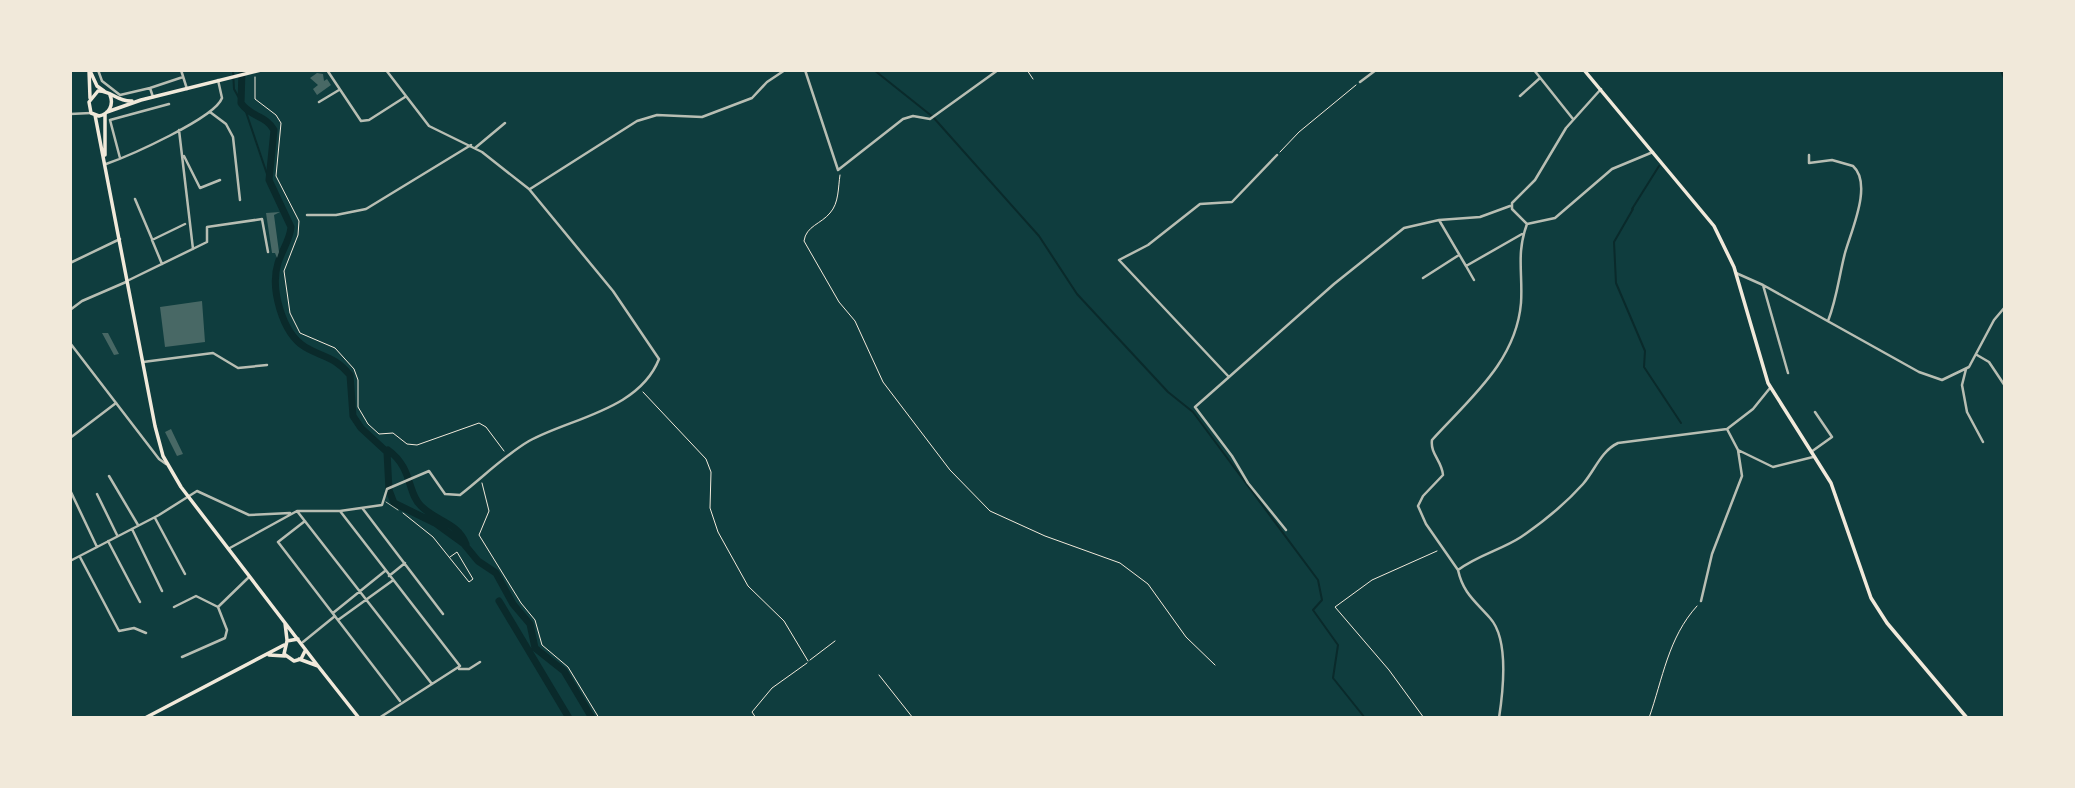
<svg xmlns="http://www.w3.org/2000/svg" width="2075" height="788" viewBox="0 0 2075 788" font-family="Ubuntu,sans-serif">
<rect width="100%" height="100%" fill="#0f3d3e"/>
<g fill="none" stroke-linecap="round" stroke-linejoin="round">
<path stroke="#0a2a2b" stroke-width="2" d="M 233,70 L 234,89 L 239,98
M 874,70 L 933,117 L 1039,236 L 1077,294 L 1168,392 L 1193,412 L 1318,580 L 1322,600 L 1313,610 L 1338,645 L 1333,678 L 1365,718
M 245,109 L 269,180
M 1632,209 L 1659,166
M 1633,209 L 1614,242 L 1616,283 L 1645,351 L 1644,367 L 1681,423"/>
<path stroke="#0a2a2b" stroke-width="4.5" d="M 2002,70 L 2005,77"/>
<path stroke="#0a2a2b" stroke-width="7" d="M 242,70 L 241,103 C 250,117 266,115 274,130 L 269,180 L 291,227 C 290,240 282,250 278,263 C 270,288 282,333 305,347 C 324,358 334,356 350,375 L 353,416 L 361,428 L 387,452 L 389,490 L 394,503 L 435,523 L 464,544 L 478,561 L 496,573 L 513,604 L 530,624 L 535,648 L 564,671 L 592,718
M 388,450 C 413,468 407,493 421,506 C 437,522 457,522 466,544
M 499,601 L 569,718"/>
</g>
<path fill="#486865" d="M 317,73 L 323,74 L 324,81 L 327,79 L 331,85 L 317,95 L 313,89 L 318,85 L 310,78 Z
M 280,212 L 274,215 L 279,252 L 277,258 L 275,253 L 272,253 L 266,213 Z
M 202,301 L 205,342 L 165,347 L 160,307 Z
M 102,333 L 108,333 L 119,354 L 114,355 Z
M 171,429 L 183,454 L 177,456 L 165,432 Z"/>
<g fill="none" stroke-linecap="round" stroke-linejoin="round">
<path stroke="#f1e9da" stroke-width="1" d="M 1027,70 L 1033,79
M 255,77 L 255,99 L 276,115 L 281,123 L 276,176 L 299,221 L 298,235 L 284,271 L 290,313 L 300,333 L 335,348 L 354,369 L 358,380 L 358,407 L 368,424 L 379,434 L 393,433 L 407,444 L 417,445 L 479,423 L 486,427 L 504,451
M 1280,152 L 1299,132 L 1356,85
M 840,175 C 838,188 839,203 830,213 C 821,224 806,226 804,241 L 839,302 L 855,321 L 883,382 L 950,470 L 990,511 L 1045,536 L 1120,563 L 1148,584 L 1186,637 L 1215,665
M 643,392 L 706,459 L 711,472 L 710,508 L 718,532 L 748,586 L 784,621 L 808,661
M 482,483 L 489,511 L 479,535 L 521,603 L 535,620 L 542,645 L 568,667 L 599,718
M 403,513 L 433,537 L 469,582 L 473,579 L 457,552 L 450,557
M 810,660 L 835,641
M 879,675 L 913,718
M 756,718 L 752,712 L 772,688 L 807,663
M 1424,718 L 1389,670 L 1335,607 L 1372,580 L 1437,551
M 1649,718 C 1663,678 1668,638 1697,606"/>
<path stroke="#b8beb3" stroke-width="1" d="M 386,502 L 398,510"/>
<path stroke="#b8beb3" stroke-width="2.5" d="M 98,70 L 102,81 L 120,95 L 150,88 L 153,97
M 181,70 L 187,89
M 327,70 L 361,121 L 369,120 L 405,97
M 805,70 L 838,170 L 903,119 L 913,116 L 930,119 L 998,70
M 1534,70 L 1573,119
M 1360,82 L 1376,70
M 150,88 L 183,77
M 1601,89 L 1566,128 L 1535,180 L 1512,203 L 1512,209 L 1527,224 L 1555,218 L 1612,169 L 1653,152
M 1520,96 L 1540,78
M 319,102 L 339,90
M 210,112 L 226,124 L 233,137 L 240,200
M 70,114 L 91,113
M 179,130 L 193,249
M 475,148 L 505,123
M 1277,155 L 1232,202 L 1200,204 L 1148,245 L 1119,260 L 1229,377 L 1334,284 L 1404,228 L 1439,220 L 1480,217 L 1510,206
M 1809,155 L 1809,163 L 1832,160 L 1853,166 C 1873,184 1851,231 1845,253 C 1839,276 1837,298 1828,321
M 184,156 L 200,188 L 220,180
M 120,158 L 110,120 L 169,104
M 106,164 C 129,156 215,118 222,98 L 218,80
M 530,189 L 637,121 L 657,115 L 702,117 L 752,98 L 767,82 L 785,70
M 135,199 L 152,239
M 307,215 L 336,215 L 366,209 L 471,145
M 1439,220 L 1466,266 L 1522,234
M 70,263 L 120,239
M 162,264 L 152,240 L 185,224
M 1466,266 L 1474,280
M 1736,273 L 1763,285 L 1919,372 L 1942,380 L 1969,367 L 1994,320 L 2005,307
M 1423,278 L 1459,255
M 127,281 L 207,242 L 207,227 L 262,219 L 268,252
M 1763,285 L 1788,373
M 1977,355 L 1989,362 L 2005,386
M 143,362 L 213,353 L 238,368 L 267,365
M 1966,369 L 1962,385 L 1967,412 L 1983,442
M 1229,377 L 1195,407 L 1232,456 L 1248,483 L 1286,530
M 70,438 L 116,403
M 1738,450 L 1773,467 L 1813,457
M 1811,452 L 1832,437 L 1815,412
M 109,476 L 138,525
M 70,490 L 97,547
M 97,494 L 117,535
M 363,509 L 443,614
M 297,511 L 432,684
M 340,511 L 460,666 L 379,718
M 155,518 L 185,574
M 305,521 L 278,542 L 400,701
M 132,529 L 162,591
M 108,541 L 140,602
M 228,549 L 297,511 L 340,511 L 382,505 L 387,489 L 429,471 L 445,494 L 460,495 C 482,478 505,455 529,441 C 571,418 639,410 659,359 L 613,291 L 529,189 L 482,152 L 429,126 L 386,70
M 80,557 L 119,631 L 134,628 L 146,633
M 70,561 L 159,515 L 197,491 L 249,515 L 290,513
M 1458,570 L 1426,524 L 1418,506 L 1423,496 L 1443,475 C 1442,461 1430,454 1432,440 C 1469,399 1516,362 1521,303 C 1523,273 1516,254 1527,224
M 389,576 L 405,563
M 1701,601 L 1712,554 L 1742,476 L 1738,450 L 1727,429
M 174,607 L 196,596 L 218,607 L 249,577
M 333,613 L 385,571
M 338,620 L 392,581
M 303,642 L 335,616
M 182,657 L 225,638 L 227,630 L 218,607
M 459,669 L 469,669 L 480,662
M 1499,718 C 1503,692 1509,639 1490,618 C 1475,601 1463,593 1458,570 C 1478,555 1501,550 1521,537 C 1543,522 1566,503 1583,484 C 1595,470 1601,451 1618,443 L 1727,429 L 1753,409 L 1770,388"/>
<path stroke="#b8beb3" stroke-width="2.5" d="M 70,310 L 82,301 L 126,282
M 70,343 L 159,459 L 166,464"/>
<path stroke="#f1e9da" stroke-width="3.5" d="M 89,70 L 90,98
M 1584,70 L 1714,226 L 1734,267 L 1768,383 L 1831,483 L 1871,598 L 1887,623 L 1967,718
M 91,73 L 97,86 L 104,91
M 269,655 L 285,656
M 145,718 L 284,645"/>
<path stroke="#f1e9da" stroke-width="3.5" d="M 110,95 C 114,105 109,114 99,116 L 91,113 L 89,102 L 98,91 C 111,90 117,102 132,101
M 107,112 L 141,100 L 261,70
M 105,114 L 105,155
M 95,115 L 155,426 L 163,456 L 181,487 L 318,666
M 285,623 L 287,640
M 298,639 L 287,641 L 284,654 L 294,661 L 301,659 L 305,651
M 299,659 L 318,666 L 359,718"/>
</g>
<rect width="2075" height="788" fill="none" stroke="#f1e9da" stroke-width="144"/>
</svg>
